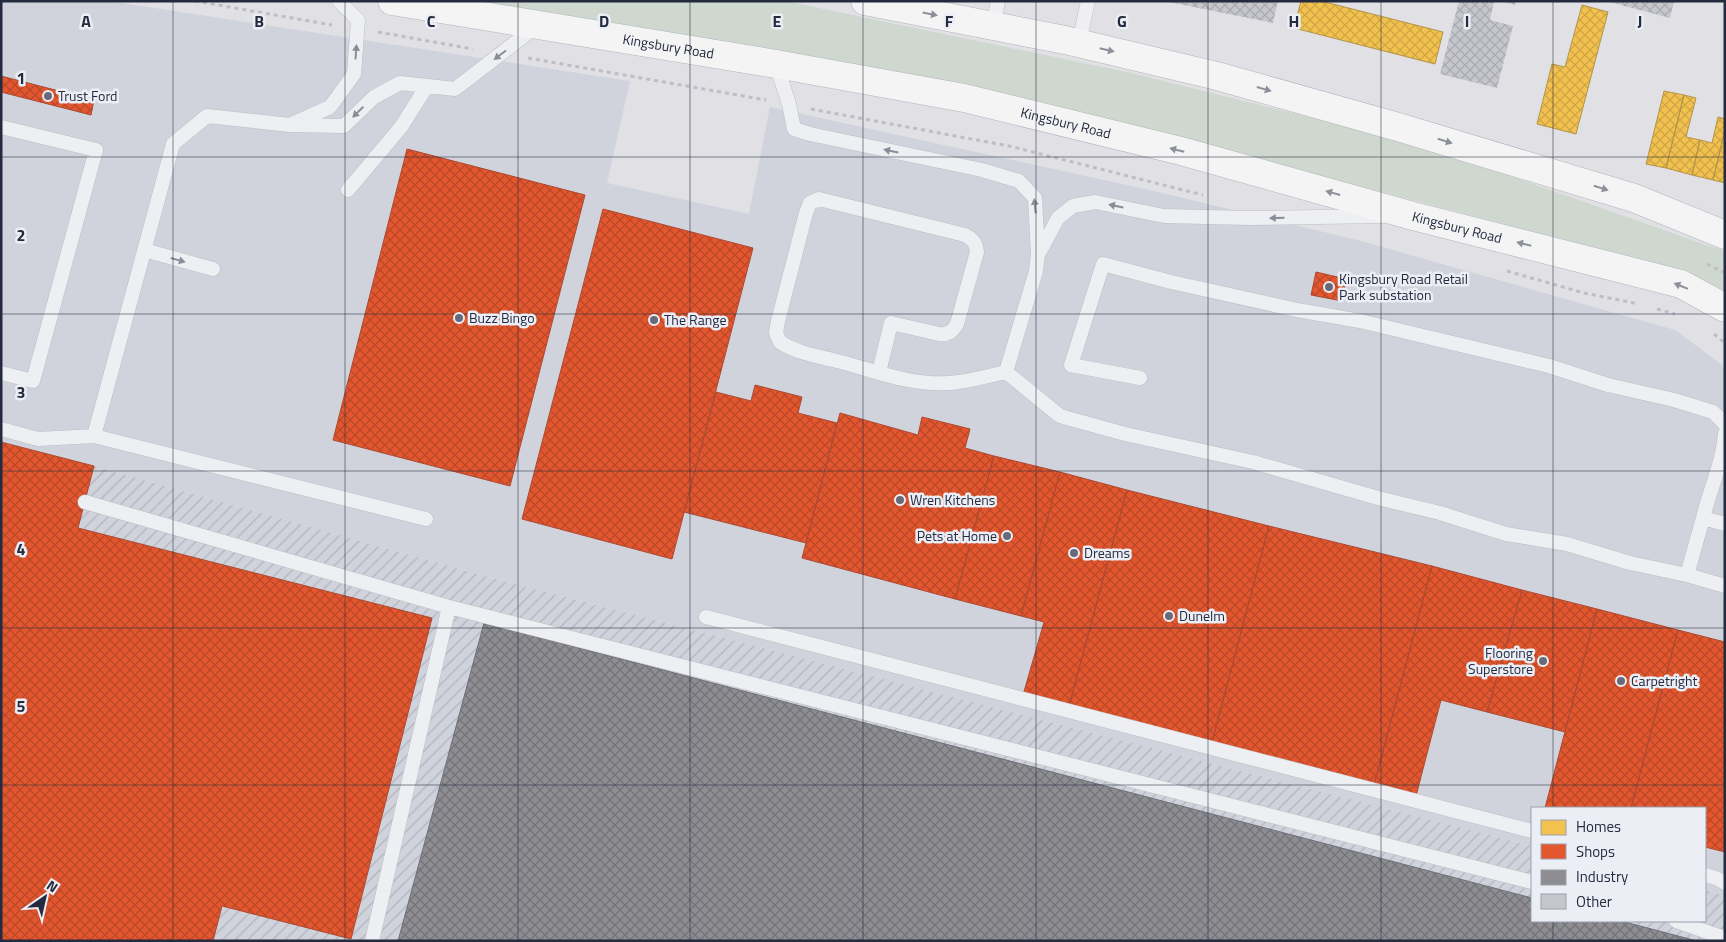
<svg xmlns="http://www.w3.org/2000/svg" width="1726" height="942" viewBox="0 0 1726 942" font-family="'Titillium Web',sans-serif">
<defs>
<pattern id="industrial-furrows" width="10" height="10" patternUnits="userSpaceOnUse" patternTransform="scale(1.25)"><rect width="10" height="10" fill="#d0d3dc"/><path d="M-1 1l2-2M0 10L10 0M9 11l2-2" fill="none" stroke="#b2b5be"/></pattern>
<pattern id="homes-cross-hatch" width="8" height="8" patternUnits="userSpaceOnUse" patternTransform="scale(1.25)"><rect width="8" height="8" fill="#f2c14e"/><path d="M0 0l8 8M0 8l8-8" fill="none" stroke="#cfa645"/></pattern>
<pattern id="shops-cross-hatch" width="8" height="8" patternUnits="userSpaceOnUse" patternTransform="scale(1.25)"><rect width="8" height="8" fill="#e4572e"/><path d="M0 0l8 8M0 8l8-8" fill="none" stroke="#b94829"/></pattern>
<pattern id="industry-cross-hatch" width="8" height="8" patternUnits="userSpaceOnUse" patternTransform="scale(1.25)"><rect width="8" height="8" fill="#8d8d92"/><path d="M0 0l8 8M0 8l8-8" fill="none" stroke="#737379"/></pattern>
<pattern id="building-cross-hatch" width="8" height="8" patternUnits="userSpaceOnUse" patternTransform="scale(1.25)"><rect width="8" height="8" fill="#c5c7cc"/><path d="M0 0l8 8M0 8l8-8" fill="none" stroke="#a9abb0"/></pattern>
</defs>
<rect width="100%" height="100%" fill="#e0e0e5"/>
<path fill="#d0d3dc" d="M 1,1 L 109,1 L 630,81 L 607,183 L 749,214 L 770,107 L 1154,191 L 1361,241 L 1675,330 L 1725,367 L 1725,898 L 1719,894 L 1705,890 L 1705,808 L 1532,808 L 1532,846 L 495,579 L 94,466 L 1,442 Z"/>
<path fill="url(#industrial-furrows)" d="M 1,442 L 94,466 L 495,579 L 1532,846 L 1532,921 L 1705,921 L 1705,890 L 1719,894 L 1725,898 L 1725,941 L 1,941 Z"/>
<path fill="#ced8cf" d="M 464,1 L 785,1 L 795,3 L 1131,73 L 1341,125 L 1468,161 L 1706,245 L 1725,251 L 1725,298 L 1649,262 L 1003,93 L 793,55 Z"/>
<path fill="url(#homes-cross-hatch)" stroke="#b4944a" d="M 1301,1 L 1321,1 L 1443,32 L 1435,64 L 1294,28 Z
M 1582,5 L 1608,12 L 1576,134 L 1537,124 L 1552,64 L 1565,67 Z
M 1664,91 L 1684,95 L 1666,168 L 1646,164 Z
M 1684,95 L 1696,98 L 1686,137 L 1700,140 L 1692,175 L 1666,168 Z
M 1718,117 L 1725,119 L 1725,130 L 1713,180 L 1692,175 L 1700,140 L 1712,143 Z
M 1725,130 L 1725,183 L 1713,180 Z"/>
<path fill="url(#shops-cross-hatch)" stroke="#ab4a33" d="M 1,76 L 94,100 L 91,115 L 1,92 Z
M 407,149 L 585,195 L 510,486 L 333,440 Z
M 603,209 L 753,248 L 672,559 L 522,519 Z
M 1316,272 L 1346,279 L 1342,301 L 1311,295 Z
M 755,385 L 802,397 L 798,413 L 837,423 L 806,543 L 684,512 L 716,392 L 751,401 Z
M 840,413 L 918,435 L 922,417 L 970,429 L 965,448 L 994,456 L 955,599 L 802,558 Z
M 1,442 L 94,466 L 78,528 L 432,618 L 351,939 L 222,906 L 213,941 L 1,941 Z
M 994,456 L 1060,472 L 1021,616 L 955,599 Z
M 1060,472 L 1127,490 L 1069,706 L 1023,695 L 1044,622 L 1021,616 Z
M 1127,490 L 1269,526 L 1212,742 L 1069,706 Z
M 1269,526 L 1432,566 L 1374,785 L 1212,742 Z
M 1432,566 L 1522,590 L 1487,712 L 1441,700 L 1416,796 L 1374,785 Z
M 1522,590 L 1597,609 L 1565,732 L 1487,712 Z
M 1597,609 L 1678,630 L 1631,808 L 1545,808 Z
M 1678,630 L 1725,642 L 1725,852 L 1705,847 L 1705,808 L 1631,808 Z"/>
<path fill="url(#industry-cross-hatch)" stroke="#6e7079" d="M 484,623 L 1532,898 L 1532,921 L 1621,921 L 1697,941 L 398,941 Z"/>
<path fill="url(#building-cross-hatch)" d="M 1164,1 L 1278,1 L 1273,23 Z
M 1459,1 L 1494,1 L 1490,20 L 1513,26 L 1497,88 L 1440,74 Z
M 1501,1 L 1516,1 L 1515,5 Z
M 1606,1 L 1674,1 L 1670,18 Z"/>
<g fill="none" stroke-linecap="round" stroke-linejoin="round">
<defs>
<path id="service" d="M 339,1 L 358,20 L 354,74 L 330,107 L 290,125 L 344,126 L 374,97 L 400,83 L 455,89 L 538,25
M 993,26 L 998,1
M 1079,43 L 1088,1
M 776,64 L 789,104 L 794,129 L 810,134 L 982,170 L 1019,181 L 1035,198 L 1038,254 L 1036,271 L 1006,372
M 1,127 L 96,150 L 33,381 L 1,373
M 348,190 L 401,127 L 427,86
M 144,250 L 213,269
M 1039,253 L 1058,218 L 1073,206 L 1095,202 L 1164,216 L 1250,218 L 1383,216
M 879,372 L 891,323 L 939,334 C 948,335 952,332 957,324 L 977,252 C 976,243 973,239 965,235 L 819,199 L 810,203 L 806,213 L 778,321 L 776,333 L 780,342 C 797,353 817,356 837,361 C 873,370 911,386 949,383 C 968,382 987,376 1006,372
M 1006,372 L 1060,416 L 1125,434 L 1253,462 L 1378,498 L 1440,513 L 1506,534 L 1567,544 L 1630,563 L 1687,575 L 1703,518 L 1725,524
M 1140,378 L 1071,365 L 1103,264 L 1171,282 L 1297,310 L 1360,321 L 1549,366 L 1608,385 L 1674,400 L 1713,412 L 1725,424
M 1,429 L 38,439 L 94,436 L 426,519
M 94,436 L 173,144 L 207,116 L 290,125
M 85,502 L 449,607 L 372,941
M 1703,518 C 1710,489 1723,462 1725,433
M 1687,575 L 1725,586
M 449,607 L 1532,882
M 706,617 L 1532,831
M 1705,875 L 1716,878 L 1725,883
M 1676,921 L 1722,937 L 1725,941"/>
<g id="trunk">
<path id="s1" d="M 392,1 L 776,64 L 964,98 L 1181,151 L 1413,216 L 1681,284 L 1725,308"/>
<path d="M 865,1 L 1065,40 L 1217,76 L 1398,127 L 1634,198 L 1725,235"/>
</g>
</defs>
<use href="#service" stroke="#bebec3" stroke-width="15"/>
<use href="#trunk" stroke="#b2b3ba" stroke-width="29"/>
<path stroke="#bebfc5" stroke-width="3" stroke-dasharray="4 4" stroke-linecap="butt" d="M 195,1 L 332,25
M 378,32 L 473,49
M 528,58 L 766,100
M 811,109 L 1009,146 L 1203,195
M 1707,264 L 1725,273
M 1507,271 L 1584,293 L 1639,304
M 1657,309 L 1675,314
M 1714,334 L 1725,343"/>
<use href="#service" stroke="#eeeff2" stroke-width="14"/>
<use href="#trunk" stroke="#f4f4f5" stroke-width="28"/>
</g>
<defs><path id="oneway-solid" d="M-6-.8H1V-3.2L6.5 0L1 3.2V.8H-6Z" transform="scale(1.25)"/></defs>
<g fill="#8c909a">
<use href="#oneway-solid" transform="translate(930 14) rotate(11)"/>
<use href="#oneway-solid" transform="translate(1107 50) rotate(13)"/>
<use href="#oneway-solid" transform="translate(1264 89) rotate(16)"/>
<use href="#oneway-solid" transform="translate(1445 141) rotate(17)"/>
<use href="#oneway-solid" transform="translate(1177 150) rotate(-166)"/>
<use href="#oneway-solid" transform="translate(1601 188) rotate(17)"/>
<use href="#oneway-solid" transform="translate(1333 193) rotate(-164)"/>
<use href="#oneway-solid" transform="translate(1524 244) rotate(-166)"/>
<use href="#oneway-solid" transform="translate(1681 286) rotate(-158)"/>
</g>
<g fill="#8a8d98">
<use href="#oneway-solid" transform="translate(356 52) rotate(-86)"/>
<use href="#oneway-solid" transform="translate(500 55) rotate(143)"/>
<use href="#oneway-solid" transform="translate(358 112) rotate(136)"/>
<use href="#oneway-solid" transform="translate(891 151) rotate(-168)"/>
<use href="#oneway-solid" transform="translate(1035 206) rotate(-96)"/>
<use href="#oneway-solid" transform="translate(1116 206) rotate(-168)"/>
<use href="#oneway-solid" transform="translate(1277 218) rotate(179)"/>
<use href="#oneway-solid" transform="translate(178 260) rotate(16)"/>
</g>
<path fill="none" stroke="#252b3f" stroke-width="1" stroke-opacity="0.55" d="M 173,1 L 173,941M 345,1 L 345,941M 518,1 L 518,941M 690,1 L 690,941M 863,1 L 863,941M 1036,1 L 1036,941M 1208,1 L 1208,941M 1381,1 L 1381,941M 1553,1 L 1553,808M 1,157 L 1725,157M 1,314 L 1725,314M 1,471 L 1725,471M 1,628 L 1725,628M 1,785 L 1725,785M 1553,921 L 1553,941"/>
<g fill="#666a79" stroke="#eceef5" stroke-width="2">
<circle cx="48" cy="96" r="5"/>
<circle cx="1329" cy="287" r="5"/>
<circle cx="459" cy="318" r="5"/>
<circle cx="654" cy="320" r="5"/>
<circle cx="900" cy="500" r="5"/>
<circle cx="1007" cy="536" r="5"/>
<circle cx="1074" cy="553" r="5"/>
<circle cx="1169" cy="616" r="5"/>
<circle cx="1543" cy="661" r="5"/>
<circle cx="1621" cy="681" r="5"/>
</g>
<g text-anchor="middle" stroke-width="5" stroke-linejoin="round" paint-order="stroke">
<g font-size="14" fill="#252b3f" stroke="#eceef5">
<text dy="5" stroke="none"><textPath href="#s1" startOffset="280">Kingsbury Road</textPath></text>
<text dy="5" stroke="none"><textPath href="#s1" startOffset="685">Kingsbury Road</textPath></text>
<text dy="5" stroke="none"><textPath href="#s1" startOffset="1090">Kingsbury Road</textPath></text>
</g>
<g font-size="14" fill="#252b3f" stroke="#eceef5" text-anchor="start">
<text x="58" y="101">Trust Ford</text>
<text x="1339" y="284">Kingsbury Road Retail<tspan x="1339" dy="16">Park substation</tspan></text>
<text x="469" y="323">Buzz Bingo</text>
<text x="664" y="325">The Range</text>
<text x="910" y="505">Wren Kitchens</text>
<text x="997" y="541" text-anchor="end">Pets at Home</text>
<text x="1084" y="558">Dreams</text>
<text x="1179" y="621">Dunelm</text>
<text x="1533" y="658" text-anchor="end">Flooring<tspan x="1533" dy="16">Superstore</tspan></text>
<text x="1631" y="686">Carpetright</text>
</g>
</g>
<g font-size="16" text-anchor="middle" font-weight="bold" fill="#252b3f" stroke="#eceef5" stroke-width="5" stroke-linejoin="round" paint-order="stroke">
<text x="86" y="27">A</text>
<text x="259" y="27">B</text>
<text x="431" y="27">C</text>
<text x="604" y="27">D</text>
<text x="777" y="27">E</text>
<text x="949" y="27">F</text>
<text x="1122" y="27">G</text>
<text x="1294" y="27">H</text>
<text x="1467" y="27">I</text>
<text x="1640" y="27">J</text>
<text x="21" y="84">1</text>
<text x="21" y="241">2</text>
<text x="21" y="398">3</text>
<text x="21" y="555">4</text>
<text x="21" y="712">5</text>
</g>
<rect width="1726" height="942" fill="none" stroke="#252b3f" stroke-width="5"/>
<rect x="1531" y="807" width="175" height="115" fill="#eceef5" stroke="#9ca0ac"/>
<rect x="1541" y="820" width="25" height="15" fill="#f2c14e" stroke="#9ca0ac"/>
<text x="1576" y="832" font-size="15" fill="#252b3f">Homes</text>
<rect x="1541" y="844" width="25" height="15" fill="#e4572e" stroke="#9ca0ac"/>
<text x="1576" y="857" font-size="15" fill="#252b3f">Shops</text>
<rect x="1541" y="870" width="25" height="15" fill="#8d8d92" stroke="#9ca0ac"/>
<text x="1576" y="882" font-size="15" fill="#252b3f">Industry</text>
<rect x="1541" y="894" width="25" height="15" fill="#c5c7cc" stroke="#9ca0ac"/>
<text x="1576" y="907" font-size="15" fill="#252b3f">Other</text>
<g transform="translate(45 897) rotate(34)" stroke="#eceef5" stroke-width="4" paint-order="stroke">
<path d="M0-4L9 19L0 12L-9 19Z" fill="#252b3f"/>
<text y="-8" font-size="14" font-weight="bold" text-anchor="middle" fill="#252b3f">N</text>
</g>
</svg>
